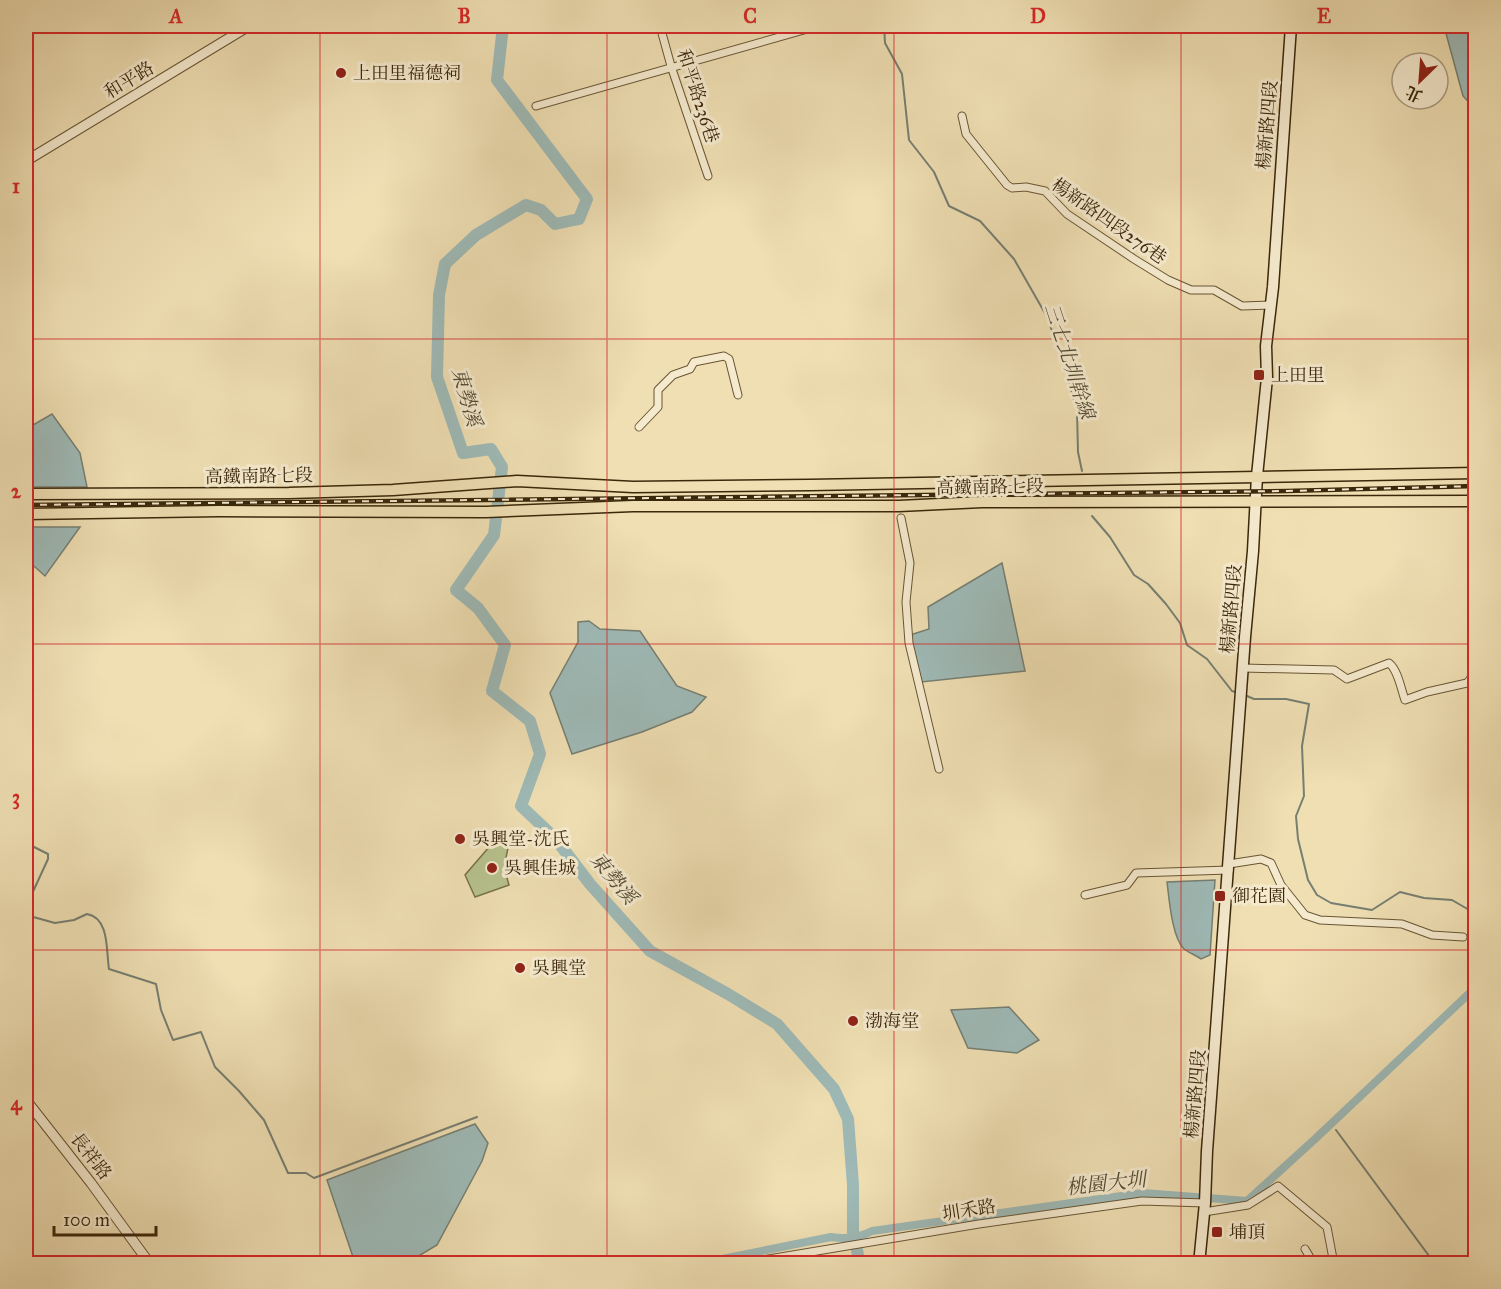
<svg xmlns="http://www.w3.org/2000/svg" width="1501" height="1289" viewBox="0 0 1501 1289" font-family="'IM FELL Great Primer','Noto Serif TC',serif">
<rect width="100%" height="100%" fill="#efdfb3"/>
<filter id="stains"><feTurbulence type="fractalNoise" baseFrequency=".00333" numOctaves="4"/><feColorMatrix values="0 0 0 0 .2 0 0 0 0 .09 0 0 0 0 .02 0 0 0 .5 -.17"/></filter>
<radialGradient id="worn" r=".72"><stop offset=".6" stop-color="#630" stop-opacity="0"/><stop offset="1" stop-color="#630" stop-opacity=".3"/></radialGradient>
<path fill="#b7c28e" stroke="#79744c" stroke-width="1.5" d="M 496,839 L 508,848 L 504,867 L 509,885 L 475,897 L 465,875 Z"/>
<path fill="#9ebab7" stroke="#767f72" stroke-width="1.5" d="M 1444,26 L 1475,26 L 1475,109 L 1463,96 Z
M 52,414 L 80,453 L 87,487 L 26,487 L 26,429 Z
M 26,527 L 80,527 L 45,576 L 26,559 Z
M 1002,563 L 1025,671 L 921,682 L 910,635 L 929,629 L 928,607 Z
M 589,621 L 600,629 L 640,631 L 677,686 L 706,697 L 692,712 L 642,732 L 572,754 L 550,693 L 578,642 L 578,622 Z
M 1215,880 L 1210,955 L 1201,959 C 1196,955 1189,953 1184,949 C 1172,938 1169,898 1167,882 Z
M 1009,1007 L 1039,1040 L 1017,1053 L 968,1048 L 951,1010 Z
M 475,1124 L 488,1143 L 482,1161 L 437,1245 L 407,1263 L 355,1263 L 327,1180 Z"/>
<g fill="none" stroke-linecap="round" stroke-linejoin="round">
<path stroke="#767f72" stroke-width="2" d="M 884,26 L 885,43 L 902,74 L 909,140 L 934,172 L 949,206 L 980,221 L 1014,259 L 1046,315 L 1063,360 L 1077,411 L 1078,452 L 1082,471
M 1092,516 L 1110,537 L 1134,575 L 1148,584 L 1166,604 L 1180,623 L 1187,645 L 1207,659 L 1232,691 L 1235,692
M 1247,696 L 1254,699 L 1286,699 L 1309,704 L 1302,746 L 1304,796 L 1296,816 L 1298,839 L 1308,880 L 1317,895 L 1331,903 L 1372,910 L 1400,892 L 1424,898 L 1452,900 L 1476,914
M 26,843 L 48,854 L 48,859 L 31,896 L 26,902
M 26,915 L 55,923 L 74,920 L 87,914 C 110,918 106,952 109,969 L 156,984 L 161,1010 L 173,1040 L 201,1032 L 215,1067 L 239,1091 L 264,1120 L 288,1173 L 306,1173 L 314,1178 L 477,1117
M 1331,1124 L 1333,1126
M 1336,1130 L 1435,1264"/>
<path stroke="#9ebab7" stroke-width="8" d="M 697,1264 L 831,1237 C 845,1239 859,1238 872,1231 L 1143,1193 L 1247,1201 L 1315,1139 L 1476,987"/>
<path stroke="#9ebab7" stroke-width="12" d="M 503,26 L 497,80 L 587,199 L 579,219 L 555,224 L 541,210 L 526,205 L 476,235 L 445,264 L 439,295 L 437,377 L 463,453 L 491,449 L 502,467 L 494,535 L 456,590 L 478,608 L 505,645 L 492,691 L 530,721 L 540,754 L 521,806 L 555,838 L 590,884 L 650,951 L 728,994 L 777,1024 L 834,1089 L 848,1119 L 853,1185 L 853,1232 L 860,1264"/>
<defs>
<path id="minor" d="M 660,26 L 671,66 L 708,176
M 536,106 L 818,26
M 962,116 L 966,134 L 1007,185 L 1012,188 L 1026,187 L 1045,191 L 1067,214 L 1134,259 L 1168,280 L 1191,290 L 1214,290 L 1242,306 L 1271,305
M 639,427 L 658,407 L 658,390 L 673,375 L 690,369 L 694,362 L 724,356 L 729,359 L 738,395
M 901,518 L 910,563 L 906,602 L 909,643 L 939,769
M 1243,668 L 1334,670 L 1347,679 L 1389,663 C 1398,670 1401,689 1405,700 L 1427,692 L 1467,683 L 1471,678 L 1476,652
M 1229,864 L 1261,859 L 1271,863 L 1281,885 L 1305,915 L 1320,920 L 1402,924 L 1432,935 L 1463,937
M 1085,895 L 1127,885 L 1136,873 L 1229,870
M 1204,1212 L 1248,1205 L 1278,1186 L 1327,1227 L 1334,1264
M 1473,1242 L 1476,1243
M 1305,1249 L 1314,1264
M 739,1264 L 979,1224 L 1142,1201 L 1205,1203"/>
<path id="tertiary" d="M 26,161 L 249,26
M 26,1100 L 91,1183 L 150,1264"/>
<path id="secondary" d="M 1199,1264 L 1205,1203 L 1207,1151 L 1245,637 L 1253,551 L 1257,476 L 1267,378 L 1266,346 L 1273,287 L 1291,26"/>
<path id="primary" d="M 26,494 L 289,493 L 393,490 L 517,481 L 633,487 L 810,485 L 1476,473
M 26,514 L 219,511 L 486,512 L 633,506 L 899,506 L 982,502 L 1476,501"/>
</defs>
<use href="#minor" stroke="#685534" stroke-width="9"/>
<use href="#tertiary" stroke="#685534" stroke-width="11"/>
<use href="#secondary" stroke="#3b270a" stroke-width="13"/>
<use href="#primary" stroke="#3b270a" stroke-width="13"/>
<use href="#minor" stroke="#f5eace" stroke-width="7"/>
<use href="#tertiary" stroke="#f5eace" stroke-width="9"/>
<use href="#secondary" stroke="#f5eace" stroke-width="10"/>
<use href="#primary" stroke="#efdfb3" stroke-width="10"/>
<defs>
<path id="rail" d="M 26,505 L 1287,491 L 1476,486"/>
</defs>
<use href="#rail" stroke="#3b270a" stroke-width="4.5"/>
<use href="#rail" stroke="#f5eace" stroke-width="2" stroke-dasharray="7" stroke-linecap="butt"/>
</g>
<path fill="none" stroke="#d62828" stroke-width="1.5" stroke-opacity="0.55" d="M 320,26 L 320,1264M 607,26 L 607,1264M 894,26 L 894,1264M 1181,26 L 1181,1264M 26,339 L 1476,339M 26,644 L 1476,644M 26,950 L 1476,950"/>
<g fill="#8f2418" stroke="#f5eace" stroke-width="2">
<circle cx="341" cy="73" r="6"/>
<rect x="1253" y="369" width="12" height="12" rx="3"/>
<circle cx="460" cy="839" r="6"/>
<circle cx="492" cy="868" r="6"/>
<rect x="1214" y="890" width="12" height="12" rx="3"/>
<circle cx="520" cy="968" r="6"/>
<circle cx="853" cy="1021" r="6"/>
<rect x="1211" y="1226" width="12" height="12" rx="3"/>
</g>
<g text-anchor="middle" stroke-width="6" stroke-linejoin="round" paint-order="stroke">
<g font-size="18" fill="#3b270a" stroke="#f5eace" text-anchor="start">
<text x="353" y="79">上田里福德祠</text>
<text x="1271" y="381">上田里</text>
<text x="472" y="845">吳興堂-沈氏</text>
<text x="504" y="874">吳興佳城</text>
<text x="1232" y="902">御花園</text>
<text x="532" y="974">吳興堂</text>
<text x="865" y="1027">渤海堂</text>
<text x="1229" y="1238">埔頂</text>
</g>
<g font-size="18" fill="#3b270a" stroke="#f5eace">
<text transform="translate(129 80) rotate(-31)" y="6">和平路</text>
<text transform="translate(698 96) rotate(72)" y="6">和平路236巷</text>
<text transform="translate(1267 125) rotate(-85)" y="6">楊新路四段</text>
<text transform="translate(1109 221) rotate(35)" y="6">楊新路四段276巷</text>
<text transform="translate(259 476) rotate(-1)" y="6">高鐵南路七段</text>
<text transform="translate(990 487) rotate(-1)" y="6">高鐵南路七段</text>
<text transform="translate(1231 609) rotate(-85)" y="6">楊新路四段</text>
<text transform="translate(1195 1094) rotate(-85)" y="6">楊新路四段</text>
<text transform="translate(91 1156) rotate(52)" y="6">長祥路</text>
<text transform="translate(969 1210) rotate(-9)" y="6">圳禾路</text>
</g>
<g font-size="20" font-style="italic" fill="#544c35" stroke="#f5eace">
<text transform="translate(1070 361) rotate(72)" y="7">三七北圳幹線</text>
<text transform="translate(467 397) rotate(74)" y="7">東勢溪</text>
<text transform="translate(614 878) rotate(50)" y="7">東勢溪</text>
<text transform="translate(1106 1183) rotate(-6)" y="7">桃園大圳</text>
</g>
</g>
<rect width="1501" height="1289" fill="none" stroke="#efdfb3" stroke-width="66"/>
<g transform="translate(1420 81) rotate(205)"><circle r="28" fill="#f5eace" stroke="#ab9c80" stroke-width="1.5"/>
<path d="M0-4.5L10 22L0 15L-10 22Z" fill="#8f2418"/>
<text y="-9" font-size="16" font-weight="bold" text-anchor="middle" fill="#3b270a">北</text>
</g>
<path d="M54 1226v9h102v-9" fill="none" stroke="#3b270a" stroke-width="3"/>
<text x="63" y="1226" font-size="18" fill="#3b270a" stroke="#f5eace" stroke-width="4.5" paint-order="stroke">100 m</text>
<rect x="33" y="33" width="1435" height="1223" fill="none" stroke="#d62828" stroke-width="2"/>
<g font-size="20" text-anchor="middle" font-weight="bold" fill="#d62828">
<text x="176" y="23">A</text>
<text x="464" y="23">B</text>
<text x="750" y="23">C</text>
<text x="1038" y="23">D</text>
<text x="1324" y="23">E</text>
<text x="16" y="193">1</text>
<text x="16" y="498">2</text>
<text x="16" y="804">3</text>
<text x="16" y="1110">4</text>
</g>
<rect width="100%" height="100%" filter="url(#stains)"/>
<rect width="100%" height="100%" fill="url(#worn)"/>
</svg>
